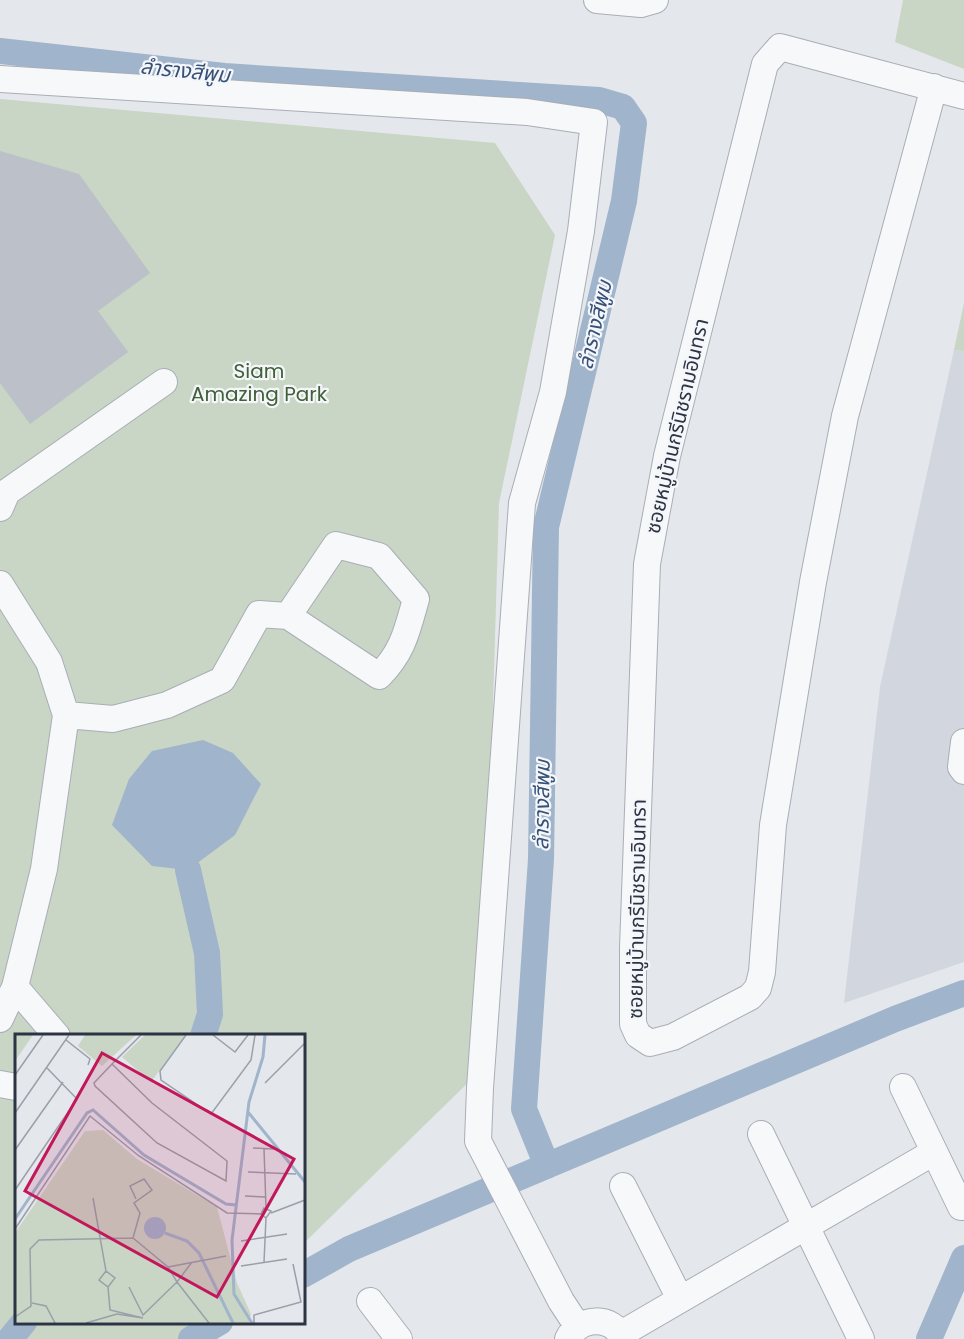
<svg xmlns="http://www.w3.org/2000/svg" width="964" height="1339" viewBox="0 0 964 1339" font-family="Poppins,'Noto Sans Thai',sans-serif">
<rect width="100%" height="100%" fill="#e4e7ec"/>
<path fill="#d2d6de" d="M 954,350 L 964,351 L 964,962 L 844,1003 L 880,687 Z"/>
<path fill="#c9d5c5" d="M 903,0 L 964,0 L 964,69 L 895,42 Z
M 0,99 L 495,143 L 555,235 L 499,503 L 482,1069 L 303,1244 L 303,1036 L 16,1036 L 16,1322 L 222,1323 L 205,1339 L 0,1339 Z
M 964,303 L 964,351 L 954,350 Z"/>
<path fill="#a0b4cb" d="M 203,740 L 233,753 L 261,784 L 235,835 L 188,870 L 152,866 L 112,825 L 129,779 L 152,751 Z"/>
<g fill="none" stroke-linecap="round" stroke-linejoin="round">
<path stroke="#a0b4cb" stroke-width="26" d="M 0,51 L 224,76 L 599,100 L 623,107 L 634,123 L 624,201 L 546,527 L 541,859 L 524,1109 L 547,1166
M 188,870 L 207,953 L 210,1014 L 203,1036
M 303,1275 L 349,1249 L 895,1019 L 964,993
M 10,1339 L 24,1322
M 191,1339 L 220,1322
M 929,1339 L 964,1258"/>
</g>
<path fill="#bbc0c9" d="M 0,151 L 79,174 L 150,273 L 98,311 L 128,352 L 30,424 L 0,383 Z"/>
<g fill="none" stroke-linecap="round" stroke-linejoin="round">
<defs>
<path id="minor" d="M 597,0 L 641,4 L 655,0
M 0,79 L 527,112 L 594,122 L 581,231 L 553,392 L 522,503 L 480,1088 L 478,1141 L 561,1301 L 578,1327
M 934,87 L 845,416 L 813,582 L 773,825 L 762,972 L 758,988 L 750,997 L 673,1037 L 650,1043 L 638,1035 L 633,1024 L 633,948 L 647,564 L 667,456 L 765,64 L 780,47 L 964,96
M 0,508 L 7,492 L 164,382
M 0,584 L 49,662 L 66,715 L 44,869 L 15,987 L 0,1019
M 66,715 L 113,719 L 167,705 L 222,680 L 259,614 L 288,616 L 379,676 C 403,652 407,631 416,599 L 379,556 L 336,545 L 288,616
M 964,742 L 961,767 L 964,771
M 15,987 L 57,1036
M 0,1084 L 16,1087
M 903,1087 L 961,1207
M 761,1134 L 861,1339
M 623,1186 L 680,1299
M 370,1301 L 399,1339
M 621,1334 L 934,1152
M 568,1339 C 579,1316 613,1315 623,1339"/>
</defs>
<use href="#minor" stroke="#a9aeb6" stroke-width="28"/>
<use href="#minor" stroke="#f7f8fa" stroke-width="26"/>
</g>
<g text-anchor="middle" stroke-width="4.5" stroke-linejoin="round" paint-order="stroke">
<g font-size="20" fill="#3f6039" stroke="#f4f6f9">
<text x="259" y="378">Siam<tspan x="259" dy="23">Amazing Park</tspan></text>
</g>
<g font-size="20" fill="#2c3444" stroke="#f4f6f9">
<text transform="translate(677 426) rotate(-77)" y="7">ซอยหมู่บ้านกรีนิชรามอินทรา</text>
<text transform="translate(637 909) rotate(-89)" y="7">ซอยหมู่บ้านกรีนิชรามอินทรา</text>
</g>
<g font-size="21" font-style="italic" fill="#365178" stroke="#f4f6f9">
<text transform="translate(185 71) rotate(6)" y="7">ลำรางสีพูม</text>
<text transform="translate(595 325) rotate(-77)" y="7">ลำรางสีพูม</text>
<text transform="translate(542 805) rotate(-89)" y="7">ลำรางสีพูม</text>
</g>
</g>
<g transform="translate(15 1034)">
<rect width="290" height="290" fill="#e4e7ec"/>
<path d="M 0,1 L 18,1 L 0,27 ZM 70,1 L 121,1 L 87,32 L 63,12 ZM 130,1 L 170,1 L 136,48 L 107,23 ZM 88,96 L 122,125 L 202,173 L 222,249 L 236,280 L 234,289 L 0,288 L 0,199 L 70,97 Z" fill="#c9d5c5"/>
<path d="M129 194a11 11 0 1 1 22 0a11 11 0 1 1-22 0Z" fill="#a0b4cb"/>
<path fill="none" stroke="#a0b4cb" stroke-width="3" d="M 233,78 L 290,148M 0,185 L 72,79 L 78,76 L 129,121 L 211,170 L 221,171M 150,199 L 172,207 L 184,219 L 218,289M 237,289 L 219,260 L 217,206 L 234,68 L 248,23 L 250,1"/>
<path fill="none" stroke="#9a9fa9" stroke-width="1.5" d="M 171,1 L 145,37 L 146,46 L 196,80 L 236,26 L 240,1M 198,1 L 220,18 L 233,1M 51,6 L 75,25 L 73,31M 97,30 L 137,69 L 212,127 L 211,147 L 142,109 L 80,52 L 79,49 L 97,30 L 126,1M 0,41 L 28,1M 250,49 L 290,9M 0,79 L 54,1M 238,114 L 259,115M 249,115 L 251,174M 0,116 L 48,48M 233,138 L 281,140M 0,156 L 62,65 L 32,34M 230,162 L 250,163M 78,164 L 91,237 L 84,246 L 93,253 L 100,244 L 91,237M 256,179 L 290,166M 0,195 L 75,82 L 124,122 L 212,179 L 246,180 L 251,184 L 256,177 L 249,174 L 246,180M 118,204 L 125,179 L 119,169 L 137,156 L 129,145 L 115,152 L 121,165M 226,207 L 272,200M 177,228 L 162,248 L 194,289M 249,228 L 251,184M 226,232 L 272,225M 153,233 L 211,222M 17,269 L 31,272 L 40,289M 0,283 L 16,272 L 15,215 L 24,206 L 118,204 L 153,233 L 162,248 L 128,281 L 114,253M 71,289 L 102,280 L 128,284 L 95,276 L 93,253M 239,289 L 239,281 L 286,268 L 278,230"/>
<path fill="#c2185b" fill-opacity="0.15" stroke="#c2185b" stroke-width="3" d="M 87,19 L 279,125 L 202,263 L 10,157 Z"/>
<rect width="290" height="290" fill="none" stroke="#2c3444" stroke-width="3"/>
</g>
</svg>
